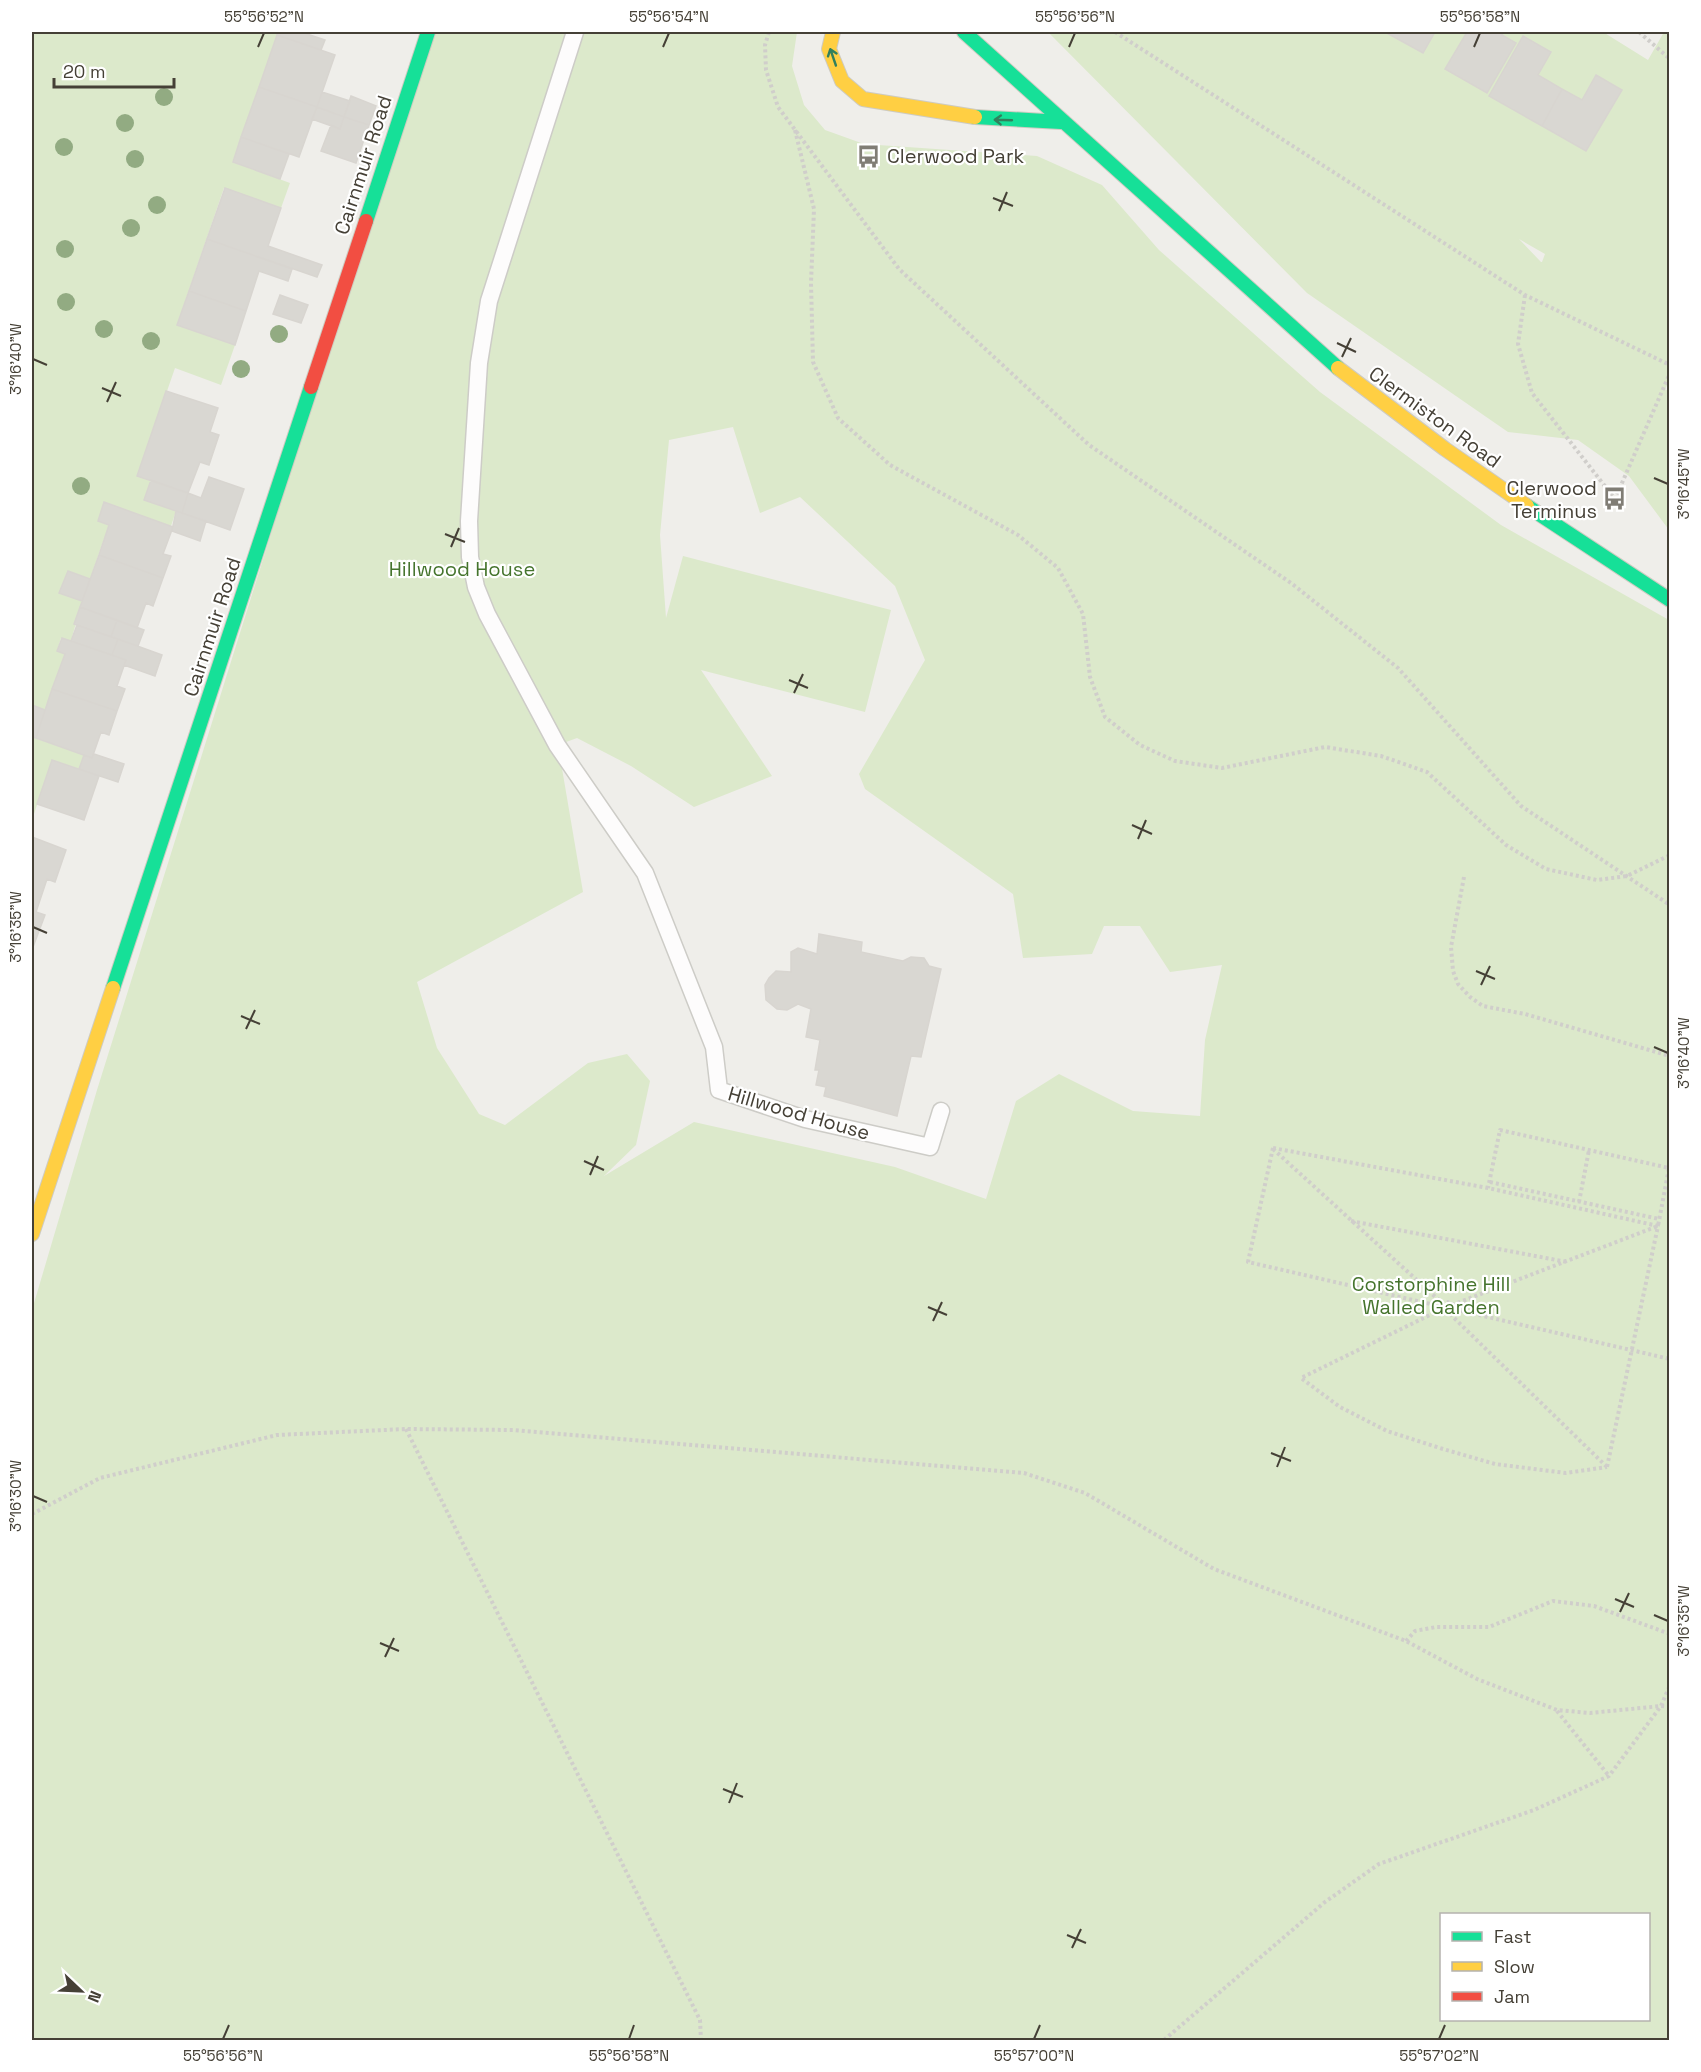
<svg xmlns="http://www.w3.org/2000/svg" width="1701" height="2072" viewBox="0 0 1701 2072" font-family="'Space Grotesk',sans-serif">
<rect width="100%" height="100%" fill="#efeeea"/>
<path fill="#dce9cb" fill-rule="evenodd" d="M 32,32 L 278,32 L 233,162 L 290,183 L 281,208 L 224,188 L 177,325 L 235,345 L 221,385 L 175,368 L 138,475 L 151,480 L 144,500 L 176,511 L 171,526 L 104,503 L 98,521 L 109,525 L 90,579 L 68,571 L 60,592 L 82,601 L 71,641 L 61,638 L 57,651 L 65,654 L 45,710 L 32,705 Z
M 428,32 L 797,32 L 792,66 L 804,105 L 825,130 L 864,144 L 1037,156 L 1102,185 L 1159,250 L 1320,392 L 1501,525 L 1669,620 L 1669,2040 L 32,2040 L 32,1310 L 97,1090 ZM 733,427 L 760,513 L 800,497 L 895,586 L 925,660 L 859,774 L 865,789 L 1013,894 L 1023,958 L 1092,954 L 1104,926 L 1140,926 L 1170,972 L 1222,965 L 1205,1040 L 1200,1116 L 1133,1111 L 1059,1074 L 1016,1101 L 986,1199 L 895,1167 L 694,1122 L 604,1176 L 636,1145 L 650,1081 L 627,1054 L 588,1063 L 505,1125 L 479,1114 L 437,1048 L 417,982 L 583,892 L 558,745 L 577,738 L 631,766 L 694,807 L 772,776 L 701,670 L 865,712 L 891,610 L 683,556 L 666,618 L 660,535 L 669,440 ZM 1442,1914 L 1648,1914 L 1648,2020 L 1442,2020 Z
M 1048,32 L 1603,32 L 1648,60 L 1664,32 L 1669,32 L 1670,380 L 1665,389 L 1670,392 L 1669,530 L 1629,476 L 1578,440 L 1508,432 L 1307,293 ZM 1519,239 L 1545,254 L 1542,262 L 1541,262 Z
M 32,737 L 84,755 L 79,769 L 52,760 L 32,820 Z"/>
<path fill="#d9d7d2" stroke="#d8d5d0" stroke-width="1.5" d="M 278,32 L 301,32 L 325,40 L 321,50 L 277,35 Z
M 1385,32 L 1435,32 L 1423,53 Z
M 1467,32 L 1504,32 L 1502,35 L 1516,43 L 1487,93 L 1445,69 Z
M 277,35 L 335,55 L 317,107 L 259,87 Z
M 1523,36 L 1551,52 L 1538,75 L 1562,89 L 1542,126 L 1489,96 Z
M 1596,75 L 1622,90 L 1586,151 L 1542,126 L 1562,89 L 1582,100 Z
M 259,87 L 317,107 L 299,157 L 241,137 Z
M 322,92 L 350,101 L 344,117 L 317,107 Z
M 351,96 L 376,106 L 369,125 L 344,117 Z
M 317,107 L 344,117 L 340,129 L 312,119 Z
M 344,117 L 369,125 L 356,163 L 321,151 L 331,125 L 340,129 Z
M 241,137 L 289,154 L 280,179 L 233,162 Z
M 225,188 L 281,208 L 268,246 L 322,265 L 317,277 L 207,239 Z
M 207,239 L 292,269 L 288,281 L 259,271 L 246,311 L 189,291 Z
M 189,291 L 246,311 L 235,345 L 177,325 Z
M 280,295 L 308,305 L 301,323 L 273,314 Z
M 166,391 L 218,408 L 210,432 L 219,435 L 209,465 L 200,462 L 188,493 L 137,476 Z
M 209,477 L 244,489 L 230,530 L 182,513 L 188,493 L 201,498 Z
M 151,480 L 188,493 L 182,513 L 144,500 Z
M 104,502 L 173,527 L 163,554 L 171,556 L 163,578 L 99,555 L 109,525 L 98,521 Z
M 176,511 L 206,521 L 200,541 L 172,531 Z
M 99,555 L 163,578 L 153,606 L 146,603 L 137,628 L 80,607 Z
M 68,571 L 90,579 L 82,601 L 59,593 Z
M 80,607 L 117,620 L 111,637 L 74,624 Z
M 117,620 L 144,630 L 138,646 L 111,637 Z
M 77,625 L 118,639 L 112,655 L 71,641 Z
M 62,638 L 126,660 L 117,686 L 125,689 L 117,711 L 52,689 L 65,654 L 57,651 Z
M 118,639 L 162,655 L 155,676 L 124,665 L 126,660 L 112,655 Z
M 52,689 L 117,711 L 109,735 L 101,732 L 92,758 L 36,738 Z
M 32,705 L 45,710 L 36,738 L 32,737 Z
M 94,754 L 124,764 L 118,782 L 79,769 L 84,755 L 92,758 Z
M 52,760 L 99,776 L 84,820 L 37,804 Z
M 32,837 L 66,850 L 55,882 L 47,879 L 36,912 L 45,915 L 33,947 Z
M 819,934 L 862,942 L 861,952 L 903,961 L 911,957 L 924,958 L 929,966 L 941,969 L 921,1057 L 911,1056 L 897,1116 L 824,1096 L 826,1087 L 816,1085 L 819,1070 L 815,1070 L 820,1040 L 806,1037 L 811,1009 L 798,1004 L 787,1010 L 777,1009 L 766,1000 L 765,985 L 769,978 L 776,971 L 791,972 L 791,952 L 798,948 L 817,954 Z"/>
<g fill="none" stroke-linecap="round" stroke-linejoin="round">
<defs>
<path id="lane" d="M 575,32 L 489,301 L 479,363 L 469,521 L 470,557 L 476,587 L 487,614 L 557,745 L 645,873 L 714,1047 L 719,1090 L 805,1119 L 930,1147 L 941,1111"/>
<path id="fast" d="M 964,32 L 1338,368
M 975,117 L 1061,122
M 366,221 L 428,32
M 1527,506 L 1670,600
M 113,988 L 311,387"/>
<path id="slow" d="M 833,32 L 829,49 L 842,81 L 863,99 L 975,117
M 1338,368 L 1445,449 L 1527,506
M 32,1234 L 113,988"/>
<path id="jam" d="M 311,387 L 366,221"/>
</defs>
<use href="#lane" stroke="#cdccc7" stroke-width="19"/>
<use href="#fast" stroke="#cecbc1" stroke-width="16"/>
<use href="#slow" stroke="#cecbc1" stroke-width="16"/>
<use href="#jam" stroke="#cecbc1" stroke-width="16"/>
<path stroke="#d0cecb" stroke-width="4" stroke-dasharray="3 3" stroke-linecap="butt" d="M 769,32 L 765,45 L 766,70 L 778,107 L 899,269 L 1089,445 L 1291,583 L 1398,668 L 1521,806 L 1670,905
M 1115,32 L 1525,295 L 1670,365
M 1639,32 L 1670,59
M 795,130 L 814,209 L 811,283 L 813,362 L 838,418 L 890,465 L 1018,535 L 1058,568 L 1083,614 L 1090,677 L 1105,717 L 1140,745 L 1175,761 L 1222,768 L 1325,747 L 1381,756 L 1427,772 L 1506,845 L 1546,869 L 1597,880 L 1627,876 L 1670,855
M 1525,295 L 1518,344 L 1532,393 L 1615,499 L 1670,373
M 1464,877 L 1451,947 L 1453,971 L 1458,984 L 1470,997 L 1483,1006 L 1525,1014 L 1670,1056
M 1273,1148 L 1488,1188 L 1658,1226 L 1607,1467
M 1273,1148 L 1248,1262 L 1439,1306
M 1273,1149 L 1442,1303
M 1490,1182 L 1659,1219
M 1579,1202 L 1589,1150
M 1351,1221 L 1567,1262
M 1452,1305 L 1658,1226 L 1669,1168 L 1500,1130 L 1488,1188
M 1453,1309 L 1446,1315 L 1439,1308 L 1442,1303 L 1448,1302 L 1453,1309 L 1670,1359
M 1440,1310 L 1301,1378 L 1340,1407 L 1387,1431 L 1443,1449 L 1495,1464 L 1566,1473 L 1607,1467
M 1450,1314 L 1607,1467
M 406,1429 L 700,2020 L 701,2040
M 32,1514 L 100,1478 L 277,1435 L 406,1429 L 514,1430 L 1024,1473 L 1085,1493 L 1214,1569 L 1406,1641 L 1477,1679 L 1557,1710 L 1590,1713 L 1661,1706 L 1670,1707
M 1406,1641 L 1415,1631 L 1436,1627 L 1489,1627 L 1553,1601 L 1594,1606 L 1670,1634
M 1557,1711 L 1609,1776
M 1164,2040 L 1325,1902 L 1379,1864 L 1534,1810 L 1609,1776 L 1661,1706 L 1670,1685"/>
<use href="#lane" stroke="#fdfcfc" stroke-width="16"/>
<use href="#fast" stroke="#16e098" stroke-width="14"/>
<use href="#slow" stroke="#ffcf43" stroke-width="14"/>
<use href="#jam" stroke="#f24e42" stroke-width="14"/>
</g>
<g fill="#92ab82">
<circle cx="164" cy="97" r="9"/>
<circle cx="125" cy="123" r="9"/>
<circle cx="64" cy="147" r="9"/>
<circle cx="135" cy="159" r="9"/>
<circle cx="157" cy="205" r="9"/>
<circle cx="131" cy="228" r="9"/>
<circle cx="65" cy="249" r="9"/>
<circle cx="66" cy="302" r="9"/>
<circle cx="104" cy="329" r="9"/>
<circle cx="279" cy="334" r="9"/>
<circle cx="151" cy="341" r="9"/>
<circle cx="241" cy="369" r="9"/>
<circle cx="81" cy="486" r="9"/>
</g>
<defs><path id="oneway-shaft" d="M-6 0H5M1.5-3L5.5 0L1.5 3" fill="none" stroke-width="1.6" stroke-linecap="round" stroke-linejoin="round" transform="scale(1.5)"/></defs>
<g stroke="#32805d">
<use href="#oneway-shaft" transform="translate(833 57) rotate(-109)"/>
<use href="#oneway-shaft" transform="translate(1003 120) rotate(-178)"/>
</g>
<path fill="none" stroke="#454036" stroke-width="2" d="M 258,47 L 264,33M 663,47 L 669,33M 1069,47 L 1075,33M 1474,47 L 1480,33M 993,198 L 1013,206M 999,211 L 1007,192M 1337,343 L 1356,352M 1342,357 L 1351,338M 33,359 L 47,365M 102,388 L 121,396M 107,402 L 116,382M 1654,478 L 1668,484M 445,534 L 465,542M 451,547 L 459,528M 789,680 L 808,688M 794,693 L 803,674M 1132,825 L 1152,834M 1138,839 L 1146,820M 33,927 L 47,933M 1476,971 L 1495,979M 1481,985 L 1490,966M 241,1016 L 260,1024M 246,1029 L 255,1010M 1654,1047 L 1668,1053M 584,1161 L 604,1170M 590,1175 L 598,1156M 928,1307 L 947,1315M 933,1321 L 942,1302M 1271,1453 L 1291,1461M 1277,1467 L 1285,1447M 33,1496 L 47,1502M 1615,1599 L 1634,1607M 1620,1612 L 1629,1593M 1654,1615 L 1668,1621M 380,1643 L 399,1651M 385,1657 L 394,1638M 723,1789 L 743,1797M 729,1803 L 737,1783M 1067,1935 L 1086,1943M 1072,1948 L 1081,1929M 223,2039 L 229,2025M 629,2039 L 634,2025M 1034,2039 L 1040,2025M 1439,2039 L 1445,2025"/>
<defs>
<symbol id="bus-bare" viewBox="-9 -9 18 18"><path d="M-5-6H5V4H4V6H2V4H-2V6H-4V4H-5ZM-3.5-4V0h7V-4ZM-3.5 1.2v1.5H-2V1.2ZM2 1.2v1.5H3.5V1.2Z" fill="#807d75" stroke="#fff" stroke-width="2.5" paint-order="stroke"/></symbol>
</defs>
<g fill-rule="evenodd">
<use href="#bus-bare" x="852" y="140" width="33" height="33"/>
<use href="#bus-bare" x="1598" y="482" width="33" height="33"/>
</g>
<g text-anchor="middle" stroke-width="4.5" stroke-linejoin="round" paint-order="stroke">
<g font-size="20" fill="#454036" stroke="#fff" text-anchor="start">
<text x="887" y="163">Clerwood Park</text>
<text x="1597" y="495" text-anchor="end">Clerwood<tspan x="1597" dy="23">Terminus</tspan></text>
</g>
<g font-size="20" fill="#454036" stroke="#fff">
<text transform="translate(363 165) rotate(-72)" y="7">Cairnmuir Road</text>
<text transform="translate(1435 417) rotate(36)" y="7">Clermiston Road</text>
<text transform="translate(212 627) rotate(-72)" y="7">Cairnmuir Road</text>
<text transform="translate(799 1113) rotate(16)" y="7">Hillwood House</text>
</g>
<g font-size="20" fill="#45742d" stroke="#fff">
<text x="462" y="576">Hillwood House</text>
<text x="1431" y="1291">Corstorphine Hill<tspan x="1431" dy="23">Walled Garden</tspan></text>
</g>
</g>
<rect width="1701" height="2072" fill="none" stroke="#ffffff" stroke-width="66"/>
<rect x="1440" y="1913" width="210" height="108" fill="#ffffff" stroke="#b5b3af" stroke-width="1.5"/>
<rect x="1452" y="1932" width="30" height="9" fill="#16e098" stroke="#b5b3af" stroke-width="1.5"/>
<text x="1494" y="1943" font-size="18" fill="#454036">Fast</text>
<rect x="1452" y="1962" width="30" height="9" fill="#ffcf43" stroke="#b5b3af" stroke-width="1.5"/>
<text x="1494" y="1973" font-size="18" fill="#454036">Slow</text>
<rect x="1452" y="1992" width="30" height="9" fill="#f24e42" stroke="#b5b3af" stroke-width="1.5"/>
<text x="1494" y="2003" font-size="18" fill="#454036">Jam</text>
<g transform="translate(81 1991) rotate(113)" stroke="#ffffff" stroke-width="4.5" paint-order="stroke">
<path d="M0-4.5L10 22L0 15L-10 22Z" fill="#454036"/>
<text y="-9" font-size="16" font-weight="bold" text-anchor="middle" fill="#454036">N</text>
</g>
<path d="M54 78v9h120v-9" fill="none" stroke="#454036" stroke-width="3"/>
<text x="63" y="78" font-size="18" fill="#454036" stroke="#ffffff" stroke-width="4.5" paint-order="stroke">20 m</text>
<rect x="33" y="33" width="1635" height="2006" fill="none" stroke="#454036" stroke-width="2"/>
<g font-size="15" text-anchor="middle" fill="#454036">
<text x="264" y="22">55°56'52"N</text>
<text x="669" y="22">55°56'54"N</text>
<text x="1075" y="22">55°56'56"N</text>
<text x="1480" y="22">55°56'58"N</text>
<text transform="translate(16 359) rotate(-90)" y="5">3°16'40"W</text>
<text transform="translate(1684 484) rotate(-90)" y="5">3°16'45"W</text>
<text transform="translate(16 927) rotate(-90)" y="5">3°16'35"W</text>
<text transform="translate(1684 1053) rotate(-90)" y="5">3°16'40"W</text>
<text transform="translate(16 1496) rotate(-90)" y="5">3°16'30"W</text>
<text transform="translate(1684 1621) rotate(-90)" y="5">3°16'35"W</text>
<text x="223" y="2061">55°56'56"N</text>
<text x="629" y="2061">55°56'58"N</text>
<text x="1034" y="2061">55°57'00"N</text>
<text x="1439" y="2061">55°57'02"N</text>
</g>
</svg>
